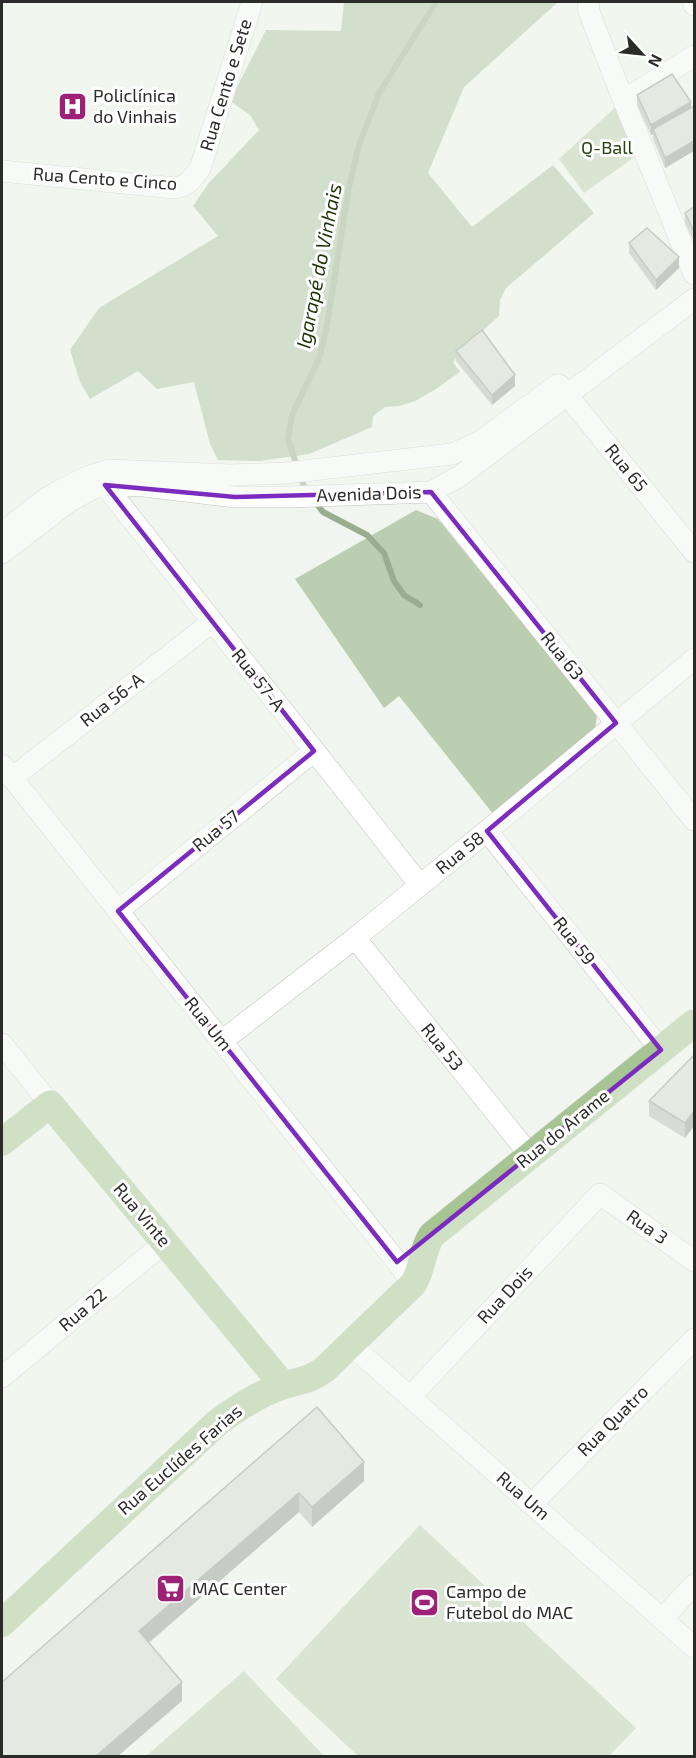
<svg xmlns="http://www.w3.org/2000/svg" width="696" height="1758" viewBox="0 0 696 1758" font-family="'Exo 2',sans-serif">
<rect width="100%" height="100%" fill="#f1f5ef"/>
<path fill="#bcceb2" d="M 618,105 L 636,156 L 584,193 L 559,159 Z
M 416,510 L 438,519 L 597,715 L 595,731 L 494,815 L 399,696 L 384,708 L 295,579 Z
M 420,1525 L 636,1728 L 609,1756 L 358,1756 L 276,1679 Z
M 244,1671 L 324,1756 L 146,1756 Z"/>
<path fill="#afc3a4" d="M 344,2 L 558,2 L 464,87 L 428,173 L 472,227 L 553,165 L 594,213 L 506,288 L 500,300 L 499,316 L 470,342 L 453,362 L 460,372 L 436,389 L 415,401 L 399,406 L 385,407 L 373,416 L 372,427 L 309,454 L 260,461 L 218,460 L 210,444 L 194,382 L 157,389 L 138,371 L 90,399 L 80,382 L 70,350 L 99,308 L 218,236 L 193,206 L 208,184 L 259,130 L 250,115 L 230,101 L 266,30 L 341,31 Z"/>
<g fill="none" stroke-linecap="round" stroke-linejoin="round">
<path stroke="#9aae8f" stroke-width="6" d="M 308,492 L 303,484 L 288,439 L 292,415 L 320,356 L 327,325 L 349,187 L 359,145 L 379,93 L 436,2
M 314,500 L 323,512 L 367,535 L 384,553 L 394,581 L 404,595 L 420,605"/>
<defs>
<path id="minor" d="M 588,2 L 589,12 L 619,89 L 694,274
M 693,2 L 694,5
M 624,100 L 694,56
M 2,171 L 174,188 L 183,186 L 189,182 L 200,169 L 252,2
M 559,385 L 694,552
M 101,477 L 105,485 L 420,885
M 431,492 L 694,820
M 2,533 L 44,500 L 59,491 L 89,476 L 109,470 L 231,475 L 286,473 L 452,454 L 481,441 L 557,385
M 2,553 L 70,501 L 94,488 L 105,485 L 144,486 L 235,497 L 289,497 L 431,492 L 460,476 L 694,299
M 2,765 L 397,1262 L 413,1284
M 12,778 L 212,622
M 487,831 L 661,1050
M 118,911 L 314,751
M 355,938 L 530,1155
M 222,1041 L 355,938 L 487,831 L 694,659
M 2,1044 L 50,1104
M 351,1345 L 694,1647
M 2,1377 L 165,1242
M 410,1397 L 600,1194 L 694,1261
M 532,1504 L 694,1339
M 662,1619 L 694,1585"/>
<path id="major" d="M 2,1142 L 50,1104 L 283,1385
M 2,1623 L 217,1423 C 237,1408 258,1394 282,1386 C 300,1380 309,1381 325,1369 L 413,1284 C 423,1269 421,1251 432,1235 L 694,1023"/>
</defs>
<use href="#minor" stroke="#c0c3be" stroke-width="22"/>
<use href="#major" stroke="#d0d1d0" stroke-width="28"/>
<use href="#minor" stroke="#fff" stroke-width="21"/>
<use href="#major" stroke="#a7c593" stroke-width="27"/>
</g>
<path fill="#b7bbb5" d="M 637,95 L 691,108 L 694,106 L 694,151 L 665,168 L 653,139 L 653,134 L 651,135 L 637,105 Z
M 694,207 L 694,241 L 685,223 L 685,213 Z
M 629,243 L 679,268 L 656,290 L 629,253 Z
M 456,351 L 515,386 L 492,405 L 456,361 Z
M 694,1055 L 694,1126 L 685,1138 L 649,1116 L 649,1101 Z
M 317,1407 L 364,1481 L 312,1527 L 299,1512 L 149,1643 L 182,1701 L 2,1756 Z"/>
<path fill="#959894" d="M 691,102 L 691,112 L 653,129 L 653,134 L 651,135 L 651,125 Z
M 694,141 L 694,151 L 665,168 L 665,158 Z
M 679,257 L 679,268 L 656,290 L 656,280 Z
M 515,375 L 515,386 L 492,405 L 492,395 Z
M 694,1111 L 694,1126 L 685,1138 L 685,1123 Z
M 364,1462 L 364,1481 L 312,1527 L 312,1507 Z
M 299,1493 L 299,1512 L 139,1651 L 139,1631 Z
M 182,1682 L 182,1701 L 118,1756 L 96,1756 Z"/>
<path fill="#d5d9d3" stroke="#959894" stroke-width="1.5" d="M 672,74 L 691,102 L 651,125 L 637,95 Z
M 694,106 L 694,141 L 665,158 L 653,129 Z
M 694,207 L 694,231 L 685,213 Z
M 647,228 L 679,257 L 656,280 L 629,243 Z
M 482,330 L 515,375 L 492,395 L 456,351 Z
M 694,1055 L 694,1111 L 685,1123 L 649,1101 Z
M 317,1407 L 364,1462 L 312,1507 L 299,1493 L 139,1631 L 182,1682 L 96,1756 L 2,1756 L 2,1682 Z"/>
<path d="M0 0H696V1758H0ZM 105,485 L 235,497 L 431,492 L 616,723 L 487,831 L 661,1050 L 397,1262 L 118,911 L 314,751 Z" fill="#f1f5ef" fill-opacity=".55" fill-rule="evenodd"/>
<path fill="none" stroke="#7b2cbf" stroke-width="4.5" stroke-linejoin="round" d="M 105,485 L 235,497 L 431,492 L 616,723 L 487,831 L 661,1050 L 397,1262 L 118,911 L 314,751 Z"/>
<defs>
<symbol id="hospital-square" viewBox="-11 -11 22 22"><rect x="-9" y="-9" width="18" height="18" rx="4" fill="#9d2176" stroke="#fff"/><path d="M-5-5h3v3.5h4V-5h3V5h-3V1.5h-4V5h-3Z" fill="#fff"/></symbol>
<symbol id="supermarket-square" viewBox="-11 -11 22 22"><rect x="-9" y="-9" width="18" height="18" rx="4" fill="#9d2176" stroke="#fff"/><path d="M-6-5.5h2.5l.6 2H6L4.5 2H-2.5L-4.4-4H-6ZM-1.5 3.2a1.3 1.3 0 1 0 .1 0ZM3 3.2a1.3 1.3 0 1 0 .1 0Z" fill="#fff"/></symbol>
<symbol id="stadium-square" viewBox="-11 -11 22 22"><rect x="-9" y="-9" width="18" height="18" rx="4" fill="#9d2176" stroke="#fff"/><path d="M0-5a6.5 5 0 1 0 0 10a6.5 5 0 1 0 0-10ZM-3.5-1.8h7v3.6h-7Z" fill="#fff"/></symbol>
</defs>
<g fill-rule="evenodd">
<use href="#hospital-square" x="56" y="90" width="33" height="33"/>
<use href="#supermarket-square" x="154" y="1572" width="33" height="33"/>
<use href="#stadium-square" x="408" y="1586" width="33" height="33"/>
</g>
<g text-anchor="middle" stroke-width="6" stroke-linejoin="round" paint-order="stroke">
<g font-size="18" fill="#2b2c2a" stroke="#fff">
<text transform="translate(226 85) rotate(-73)" y="6">Rua Cento e Sete</text>
<text transform="translate(105 179) rotate(4)" y="6">Rua Cento e Cinco</text>
<text transform="translate(626 468) rotate(51)" y="6">Rua 65</text>
<text transform="translate(369 494) rotate(-2)" y="6">Avenida Dois</text>
<text transform="translate(562 656) rotate(51)" y="6">Rua 63</text>
<text transform="translate(258 680) rotate(52)" y="6">Rua 57-A</text>
<text transform="translate(112 700) rotate(-38)" y="6">Rua 56-A</text>
<text transform="translate(216 831) rotate(-39)" y="6">Rua 57</text>
<text transform="translate(460 853) rotate(-39)" y="6">Rua 58</text>
<text transform="translate(574 941) rotate(52)" y="6">Rua 59</text>
<text transform="translate(208 1024) rotate(51)" y="6">Rua Um</text>
<text transform="translate(442 1047) rotate(51)" y="6">Rua 53</text>
<text transform="translate(563 1129) rotate(-39)" y="6">Rua do Arame</text>
<text transform="translate(142 1215) rotate(50)" y="6">Rua Vinte</text>
<text transform="translate(647 1227) rotate(35)" y="6">Rua 3</text>
<text transform="translate(505 1295) rotate(-47)" y="6">Rua Dois</text>
<text transform="translate(83 1310) rotate(-40)" y="6">Rua 22</text>
<text transform="translate(613 1421) rotate(-45)" y="6">Rua Quatro</text>
<text transform="translate(180 1460) rotate(-41)" y="6">Rua Euclídes Farias</text>
<text transform="translate(523 1496) rotate(41)" y="6">Rua Um</text>
</g>
<g font-size="18" fill="#2b2c2a" stroke="#fff" text-anchor="start">
<text x="93" y="102">Policlínica<tspan x="93" dy="21">do Vinhais</tspan></text>
<text x="192" y="1595">MAC Center</text>
<text x="446" y="1598">Campo de<tspan x="446" dy="21">Futebol do MAC</tspan></text>
</g>
<g font-size="18" fill="#274214" stroke="#fff">
<text x="607" y="154">Q-Ball</text>
</g>
<g font-size="20" font-style="italic" fill="#1c3506" stroke="#fff">
<text transform="translate(319 266) rotate(-79)" y="7">Igarapé do Vinhais</text>
</g>
</g>
<rect width="696" height="1758" fill="none" stroke="#2b2c2a" stroke-width="6"/>
<g transform="translate(642 54) rotate(117)" stroke="#ffffff" stroke-width="4.5" paint-order="stroke">
<path d="M0-4.5L10 22L0 15L-10 22Z" fill="#2b2c2a"/>
<text y="-9" font-size="16" font-weight="bold" text-anchor="middle" fill="#2b2c2a">N</text>
</g>
</svg>
